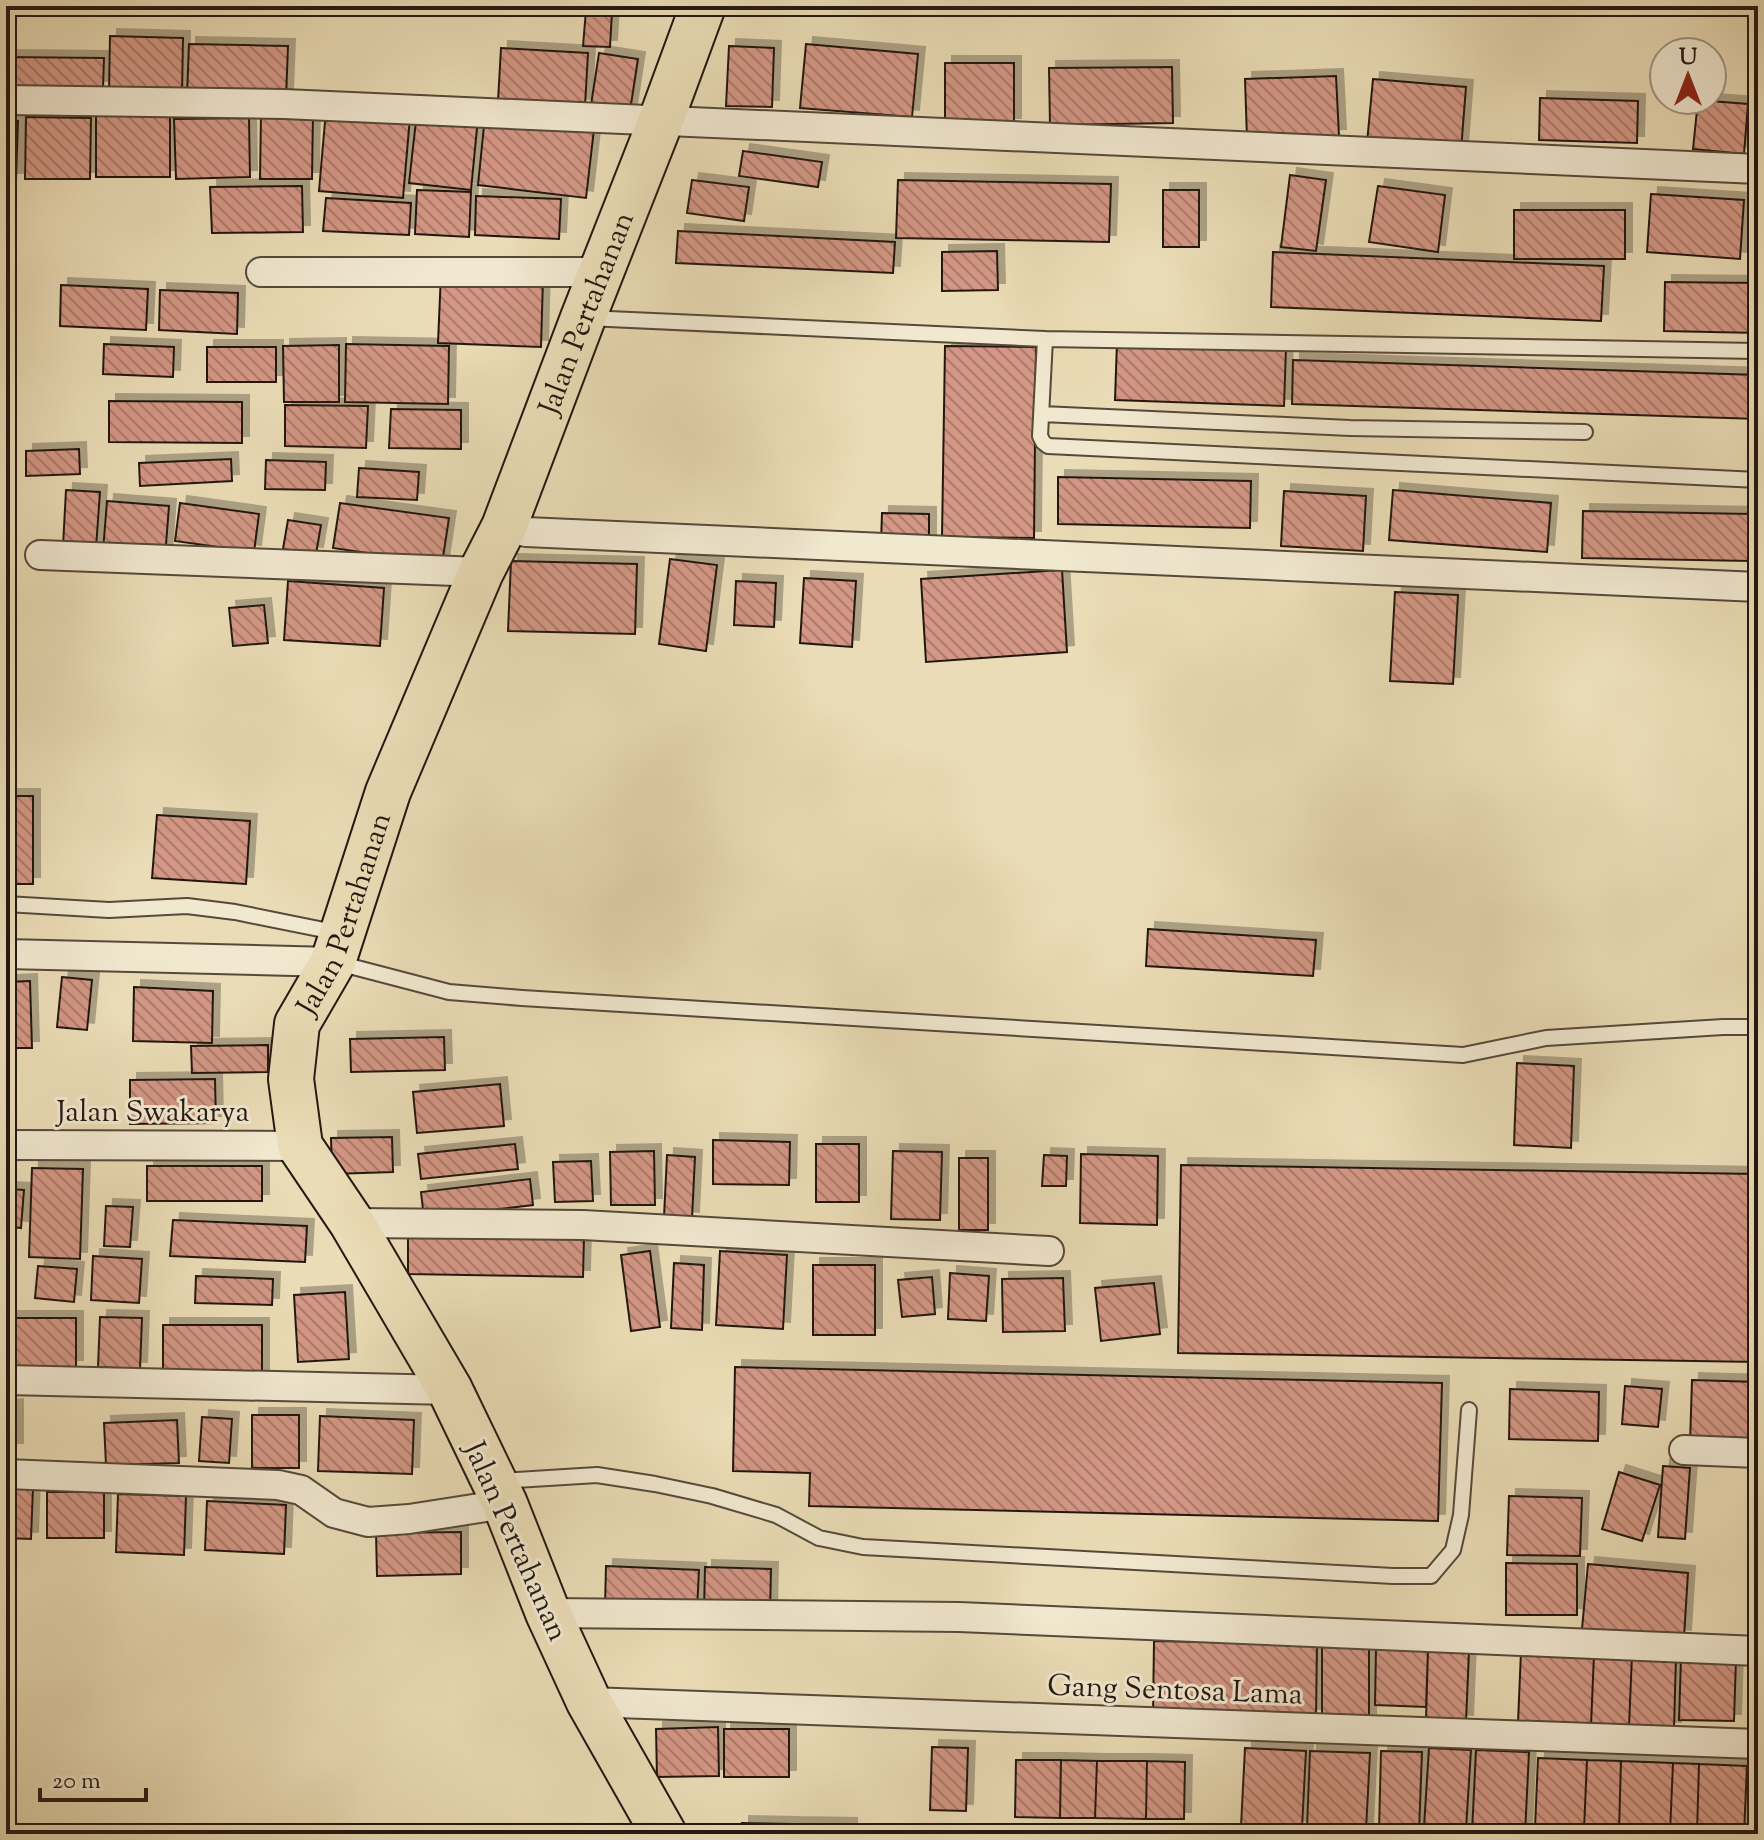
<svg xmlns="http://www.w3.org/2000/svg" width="1764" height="1840" viewBox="0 0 1764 1840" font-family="'Sorts Mill Goudy',serif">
<defs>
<pattern id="building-back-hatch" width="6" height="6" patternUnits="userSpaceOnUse" patternTransform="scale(2)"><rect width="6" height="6" fill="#d39785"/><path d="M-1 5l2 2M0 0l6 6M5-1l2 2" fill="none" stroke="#ab7a6b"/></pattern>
<filter id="shadow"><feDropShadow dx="7" dy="-7" stdDeviation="0" flood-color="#0004"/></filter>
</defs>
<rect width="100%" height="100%" fill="#eadcb6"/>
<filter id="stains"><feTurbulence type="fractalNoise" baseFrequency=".0025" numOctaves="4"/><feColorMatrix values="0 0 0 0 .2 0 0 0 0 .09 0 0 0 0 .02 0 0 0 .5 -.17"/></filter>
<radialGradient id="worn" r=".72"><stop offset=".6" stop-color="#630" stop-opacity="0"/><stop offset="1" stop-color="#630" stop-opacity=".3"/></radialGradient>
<path fill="url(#building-back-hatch)" stroke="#241811" stroke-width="2" filter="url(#shadow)" d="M 586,10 L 612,12 L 610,47 L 583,46 Z
M 110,36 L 183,38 L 182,94 L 109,91 Z
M 189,44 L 288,46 L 286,98 L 187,96 Z
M 806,44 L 918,54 L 912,117 L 800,108 Z
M 729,46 L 774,48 L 772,107 L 726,106 Z
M 501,48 L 588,53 L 585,106 L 498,101 Z
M 599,53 L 638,59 L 630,111 L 591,105 Z
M 6,57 L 104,58 L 103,88 L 6,86 Z
M 945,63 L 1014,63 L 1014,125 L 945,125 Z
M 1172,67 L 1173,123 L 1050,125 L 1049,68 Z
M 1336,76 L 1339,136 L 1247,139 L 1245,79 Z
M 1373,79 L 1466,87 L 1461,150 L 1367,143 Z
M 1540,98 L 1638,101 L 1637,143 L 1539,140 Z
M 1698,100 L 1748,104 L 1744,154 L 1693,149 Z
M 326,110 L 410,117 L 403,198 L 319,191 Z
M 417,112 L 478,118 L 471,190 L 409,183 Z
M 261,113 L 313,113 L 312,179 L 260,179 Z
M 96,116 L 170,116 L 170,177 L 96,177 Z
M 485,116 L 594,129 L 586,198 L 478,185 Z
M 26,117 L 91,118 L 90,179 L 25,179 Z
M 249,118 L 250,177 L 176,179 L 174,119 Z
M 6,120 L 18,121 L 16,180 L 6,180 Z
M 743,151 L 822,162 L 818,187 L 739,176 Z
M 1290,175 L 1326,180 L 1316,251 L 1281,247 Z
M 692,180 L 749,187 L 744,221 L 687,213 Z
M 898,180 L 1111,184 L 1109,242 L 896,238 Z
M 302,186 L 303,232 L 212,233 L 210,187 Z
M 1378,186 L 1445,195 L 1438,252 L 1369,242 Z
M 417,190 L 471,192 L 469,237 L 415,234 Z
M 1163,190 L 1199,190 L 1199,247 L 1163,247 Z
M 1651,194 L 1744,200 L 1740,259 L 1647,252 Z
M 476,196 L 561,199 L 559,239 L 475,235 Z
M 326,198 L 411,203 L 409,235 L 323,231 Z
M 1514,210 L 1625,210 L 1625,259 L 1514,259 Z
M 678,231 L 895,242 L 893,273 L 676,263 Z
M 997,251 L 998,290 L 942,291 L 942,252 Z
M 1273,252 L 1604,266 L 1601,321 L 1271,307 Z
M 441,273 L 543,278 L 541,347 L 438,343 Z
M 1665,282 L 1758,283 L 1758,333 L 1664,331 Z
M 61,285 L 148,289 L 146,330 L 60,326 Z
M 160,290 L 238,293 L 237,334 L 159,330 Z
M 1117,342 L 1286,348 L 1284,406 L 1115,400 Z
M 104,344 L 174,347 L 173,377 L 103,374 Z
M 346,344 L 449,346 L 448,404 L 345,402 Z
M 339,345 L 339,402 L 284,402 L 283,346 Z
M 945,346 L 1036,347 L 1034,538 L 942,537 Z
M 207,347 L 276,347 L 276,382 L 207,382 Z
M 1293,360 L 1758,375 L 1758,419 L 1292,404 Z
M 109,401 L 242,402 L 242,443 L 109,442 Z
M 285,405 L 368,406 L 366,448 L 285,446 Z
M 391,409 L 461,410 L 461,449 L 389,448 Z
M 79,449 L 80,474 L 26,476 L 26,451 Z
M 231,459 L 232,481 L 140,486 L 139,463 Z
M 266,460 L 326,462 L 325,490 L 265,489 Z
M 359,468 L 419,472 L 417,500 L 357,497 Z
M 1058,477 L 1251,481 L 1250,528 L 1058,524 Z
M 66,490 L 100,492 L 96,548 L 63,546 Z
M 1393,490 L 1551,503 L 1547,552 L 1389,540 Z
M 1284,491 L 1366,496 L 1363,551 L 1281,546 Z
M 107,501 L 169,506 L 165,557 L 103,551 Z
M 180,503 L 259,514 L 254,552 L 175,541 Z
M 340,503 L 449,518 L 442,564 L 333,548 Z
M 1583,511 L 1752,514 L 1751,561 L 1582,558 Z
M 882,513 L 929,514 L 929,544 L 881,543 Z
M 288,520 L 321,525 L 316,554 L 283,549 Z
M 670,559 L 717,565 L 706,651 L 659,644 Z
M 511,561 L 637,564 L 635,634 L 508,631 Z
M 1062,570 L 1067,652 L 926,662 L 921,579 Z
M 804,578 L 856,581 L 852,647 L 800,643 Z
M 288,581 L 384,588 L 380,646 L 284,640 Z
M 736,581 L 776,583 L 774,627 L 734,625 Z
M 1395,592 L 1458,595 L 1453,684 L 1390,681 Z
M 264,605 L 268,643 L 233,646 L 229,608 Z
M 6,796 L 33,796 L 33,884 L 6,884 Z
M 157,815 L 250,821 L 246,884 L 152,878 Z
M 1148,929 L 1316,940 L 1313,976 L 1146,966 Z
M 62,977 L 92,980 L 87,1030 L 57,1027 Z
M 30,981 L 32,1048 L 6,1048 L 6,982 Z
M 134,987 L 213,991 L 212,1043 L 133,1041 Z
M 444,1037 L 445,1070 L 351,1072 L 350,1039 Z
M 268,1045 L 268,1072 L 192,1073 L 191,1046 Z
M 1517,1063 L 1574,1066 L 1571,1148 L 1514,1145 Z
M 215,1079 L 216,1123 L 130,1124 L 130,1080 Z
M 500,1084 L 504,1126 L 417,1133 L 413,1092 Z
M 392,1137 L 393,1172 L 332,1174 L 331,1138 Z
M 713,1140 L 790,1142 L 789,1185 L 713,1184 Z
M 515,1144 L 518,1169 L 421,1179 L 418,1154 Z
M 816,1144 L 859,1144 L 859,1202 L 816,1202 Z
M 654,1151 L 655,1205 L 611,1205 L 610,1152 Z
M 893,1151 L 942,1152 L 940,1220 L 891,1219 Z
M 1081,1154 L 1158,1156 L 1157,1225 L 1080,1223 Z
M 667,1155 L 695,1157 L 692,1219 L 664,1217 Z
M 1044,1155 L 1067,1156 L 1066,1186 L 1042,1186 Z
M 959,1158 L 988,1158 L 988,1230 L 959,1230 Z
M 591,1161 L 593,1201 L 555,1202 L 553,1162 Z
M 1181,1165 L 1758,1174 L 1758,1362 L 1178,1353 Z
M 147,1166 L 262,1166 L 262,1201 L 147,1201 Z
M 32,1168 L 83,1169 L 80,1259 L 29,1257 Z
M 530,1179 L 533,1205 L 424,1218 L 421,1192 Z
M 6,1189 L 24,1190 L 21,1228 L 6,1226 Z
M 106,1206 L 133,1207 L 130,1247 L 104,1246 Z
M 173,1220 L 307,1226 L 305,1262 L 170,1256 Z
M 408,1235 L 584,1237 L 583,1277 L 408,1274 Z
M 650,1251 L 660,1327 L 631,1331 L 621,1255 Z
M 720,1251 L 787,1255 L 783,1329 L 716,1325 Z
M 93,1256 L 142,1259 L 139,1303 L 91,1300 Z
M 674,1263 L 704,1265 L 702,1330 L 671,1328 Z
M 813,1265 L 875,1265 L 875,1335 L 813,1335 Z
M 38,1266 L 77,1269 L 74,1302 L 35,1298 Z
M 950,1273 L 989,1276 L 986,1321 L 948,1319 Z
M 196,1276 L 273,1279 L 272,1305 L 195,1303 Z
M 932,1277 L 935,1314 L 902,1317 L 898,1280 Z
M 1063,1278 L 1065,1331 L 1003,1332 L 1002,1279 Z
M 1154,1283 L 1160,1334 L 1101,1341 L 1095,1288 Z
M 345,1292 L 349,1359 L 298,1362 L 294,1295 Z
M 100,1317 L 142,1318 L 140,1369 L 98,1367 Z
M 8,1318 L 76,1318 L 76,1367 L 8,1367 Z
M 163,1325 L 262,1325 L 262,1381 L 163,1381 Z
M 735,1367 L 1442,1383 L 1438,1521 L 809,1506 L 810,1473 L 733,1471 Z
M 1692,1380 L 1758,1382 L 1758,1446 L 1690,1444 Z
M 1625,1386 L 1662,1389 L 1658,1427 L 1622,1424 Z
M 1510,1389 L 1599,1392 L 1598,1441 L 1509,1439 Z
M 16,1406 L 16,1450 L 6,1450 L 6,1407 Z
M 252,1415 L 299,1415 L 299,1468 L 252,1468 Z
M 320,1416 L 414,1420 L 412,1474 L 318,1471 Z
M 202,1417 L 232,1419 L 229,1463 L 199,1461 Z
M 177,1420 L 179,1463 L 106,1465 L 104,1423 Z
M 1663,1466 L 1690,1468 L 1685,1539 L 1658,1537 Z
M 1619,1472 L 1660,1485 L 1642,1541 L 1602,1529 Z
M 6,1487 L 33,1488 L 31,1539 L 6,1538 Z
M 47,1492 L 104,1492 L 104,1538 L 47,1538 Z
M 118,1494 L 186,1496 L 184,1555 L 116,1552 Z
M 1509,1496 L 1582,1498 L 1580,1556 L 1507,1555 Z
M 207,1501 L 286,1505 L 284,1554 L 205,1550 Z
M 461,1532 L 461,1574 L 377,1576 L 376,1533 Z
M 1506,1563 L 1577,1564 L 1577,1615 L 1506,1615 Z
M 1588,1564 L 1688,1573 L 1684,1637 L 1582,1629 Z
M 606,1566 L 699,1570 L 697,1610 L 605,1607 Z
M 705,1567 L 771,1569 L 770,1613 L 704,1611 Z
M 1154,1641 L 1317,1644 L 1316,1716 L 1153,1713 Z
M 1322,1646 L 1369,1647 L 1369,1720 L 1322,1719 Z
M 1376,1648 L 1428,1650 L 1426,1707 L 1375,1705 Z
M 1428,1650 L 1469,1651 L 1466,1722 L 1426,1720 Z
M 1521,1651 L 1594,1654 L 1591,1726 L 1518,1723 Z
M 1594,1654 L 1632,1655 L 1629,1727 L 1591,1726 Z
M 1632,1655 L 1676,1657 L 1674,1729 L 1629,1727 Z
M 1681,1658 L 1736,1659 L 1734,1721 L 1679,1720 Z
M 718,1727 L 719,1776 L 657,1777 L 656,1729 Z
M 724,1729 L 789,1729 L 789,1777 L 724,1777 Z
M 932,1747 L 968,1748 L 966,1811 L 930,1810 Z
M 1245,1748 L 1306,1751 L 1302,1828 L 1241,1826 Z
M 1429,1748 L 1471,1750 L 1466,1829 L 1424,1827 Z
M 1476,1750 L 1529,1752 L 1525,1834 L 1472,1832 Z
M 1310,1751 L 1370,1753 L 1366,1830 L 1307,1828 Z
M 1381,1751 L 1422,1752 L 1419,1832 L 1379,1831 Z
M 1538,1758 L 1587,1760 L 1584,1830 L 1535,1828 Z
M 1016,1760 L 1061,1760 L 1060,1818 L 1015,1817 Z
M 1061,1760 L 1097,1761 L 1095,1818 L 1060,1818 Z
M 1587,1760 L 1621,1761 L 1619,1831 L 1584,1830 Z
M 1097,1761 L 1147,1761 L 1146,1819 L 1095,1818 Z
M 1147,1761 L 1185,1762 L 1184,1819 L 1146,1819 Z
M 1621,1761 L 1673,1763 L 1670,1833 L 1619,1831 Z
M 1673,1763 L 1699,1764 L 1697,1834 L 1670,1833 Z
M 1699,1764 L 1747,1766 L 1744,1834 L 1697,1834 Z
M 1751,1764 L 1758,1764 L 1758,1834 L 1751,1834 Z
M 742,1823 L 792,1824 L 791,1834 L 742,1834 Z
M 792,1824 L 850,1825 L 850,1834 L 791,1834 Z"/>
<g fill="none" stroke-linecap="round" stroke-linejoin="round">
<defs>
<path id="lane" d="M 659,6 L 698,9
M 587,318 L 1045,339 L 1758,351
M 1045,339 L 1040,436 L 1043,442 L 1048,446 L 1758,480
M 1042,414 L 1350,428 L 1585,432
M 6,904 L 109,910 L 187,906 L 235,912 L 339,933
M 338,963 L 449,992 L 522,998 L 1463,1055 L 1546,1038 L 1723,1027 L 1758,1027
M 498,1481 L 597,1475 L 655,1484 L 712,1496 L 776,1515 L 819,1538 L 863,1547 L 1393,1576 L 1431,1576 L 1453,1550 L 1461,1515 L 1469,1410"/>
<path id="street" d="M 6,100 L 284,104 L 1758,169
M 261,272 L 601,272
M 504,527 L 526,532 L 1758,587
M 40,555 L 481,572
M 6,954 L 333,962
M 6,1145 L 300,1146
M 352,1223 L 583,1225 L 1049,1251
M 6,1380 L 450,1390
M 1684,1450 L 1758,1453
M 6,1474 L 278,1485 L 301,1490 L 334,1513 L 368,1522 L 409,1519 L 505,1504
M 548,1613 L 959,1617 L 1758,1651
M 589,1702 L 1758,1744"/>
<g id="primary">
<path id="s1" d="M 664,1834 L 589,1702 L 548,1613 L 505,1504 L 450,1390 L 352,1223 L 300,1146 L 291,1079 L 297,1024 L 333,962 L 388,792 L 481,572 L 504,527 L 583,318 L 661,120 L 703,6"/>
</g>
</defs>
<use href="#lane" stroke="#56493a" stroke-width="18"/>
<use href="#street" stroke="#56493a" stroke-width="32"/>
<use href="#primary" stroke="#241811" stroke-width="48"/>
<use href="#lane" stroke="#f1e8d0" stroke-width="14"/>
<use href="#street" stroke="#f1e8d0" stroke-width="28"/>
<use href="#primary" stroke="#eadcb6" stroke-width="44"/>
</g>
<g text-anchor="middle" stroke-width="6" stroke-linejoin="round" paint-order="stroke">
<g font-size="30" fill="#241811" stroke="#f1e8d0">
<text dy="10" stroke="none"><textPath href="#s1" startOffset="1672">Jalan Pertahanan</textPath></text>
<text dy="10" stroke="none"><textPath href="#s1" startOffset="1024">Jalan Pertahanan</textPath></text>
<text x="153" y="1121">Jalan Swakarya</text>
<text transform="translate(517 1541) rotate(66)" y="10">Jalan Pertahanan</text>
<text transform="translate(1175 1689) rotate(2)" y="10">Gang Sentosa Lama</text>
</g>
</g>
<rect width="1764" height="1840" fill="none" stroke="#eadcb6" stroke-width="32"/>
<rect x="8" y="8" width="1748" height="1824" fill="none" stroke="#241811" stroke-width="4"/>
<rect x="16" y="16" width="1732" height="1808" fill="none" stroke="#241811" stroke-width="2"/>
<g transform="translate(1688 76)"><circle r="38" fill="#f1e8d0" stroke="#9f9584" stroke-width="2"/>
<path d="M0-6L14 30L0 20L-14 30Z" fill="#8f2418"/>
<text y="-12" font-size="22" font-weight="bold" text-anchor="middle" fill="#241811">U</text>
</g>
<path d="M40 1788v12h106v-12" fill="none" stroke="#241811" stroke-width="4"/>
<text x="52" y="1788" font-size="24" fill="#241811" stroke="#f1e8d0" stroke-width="6" paint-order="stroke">20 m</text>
<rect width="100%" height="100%" filter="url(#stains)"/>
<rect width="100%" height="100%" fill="url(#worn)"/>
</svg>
